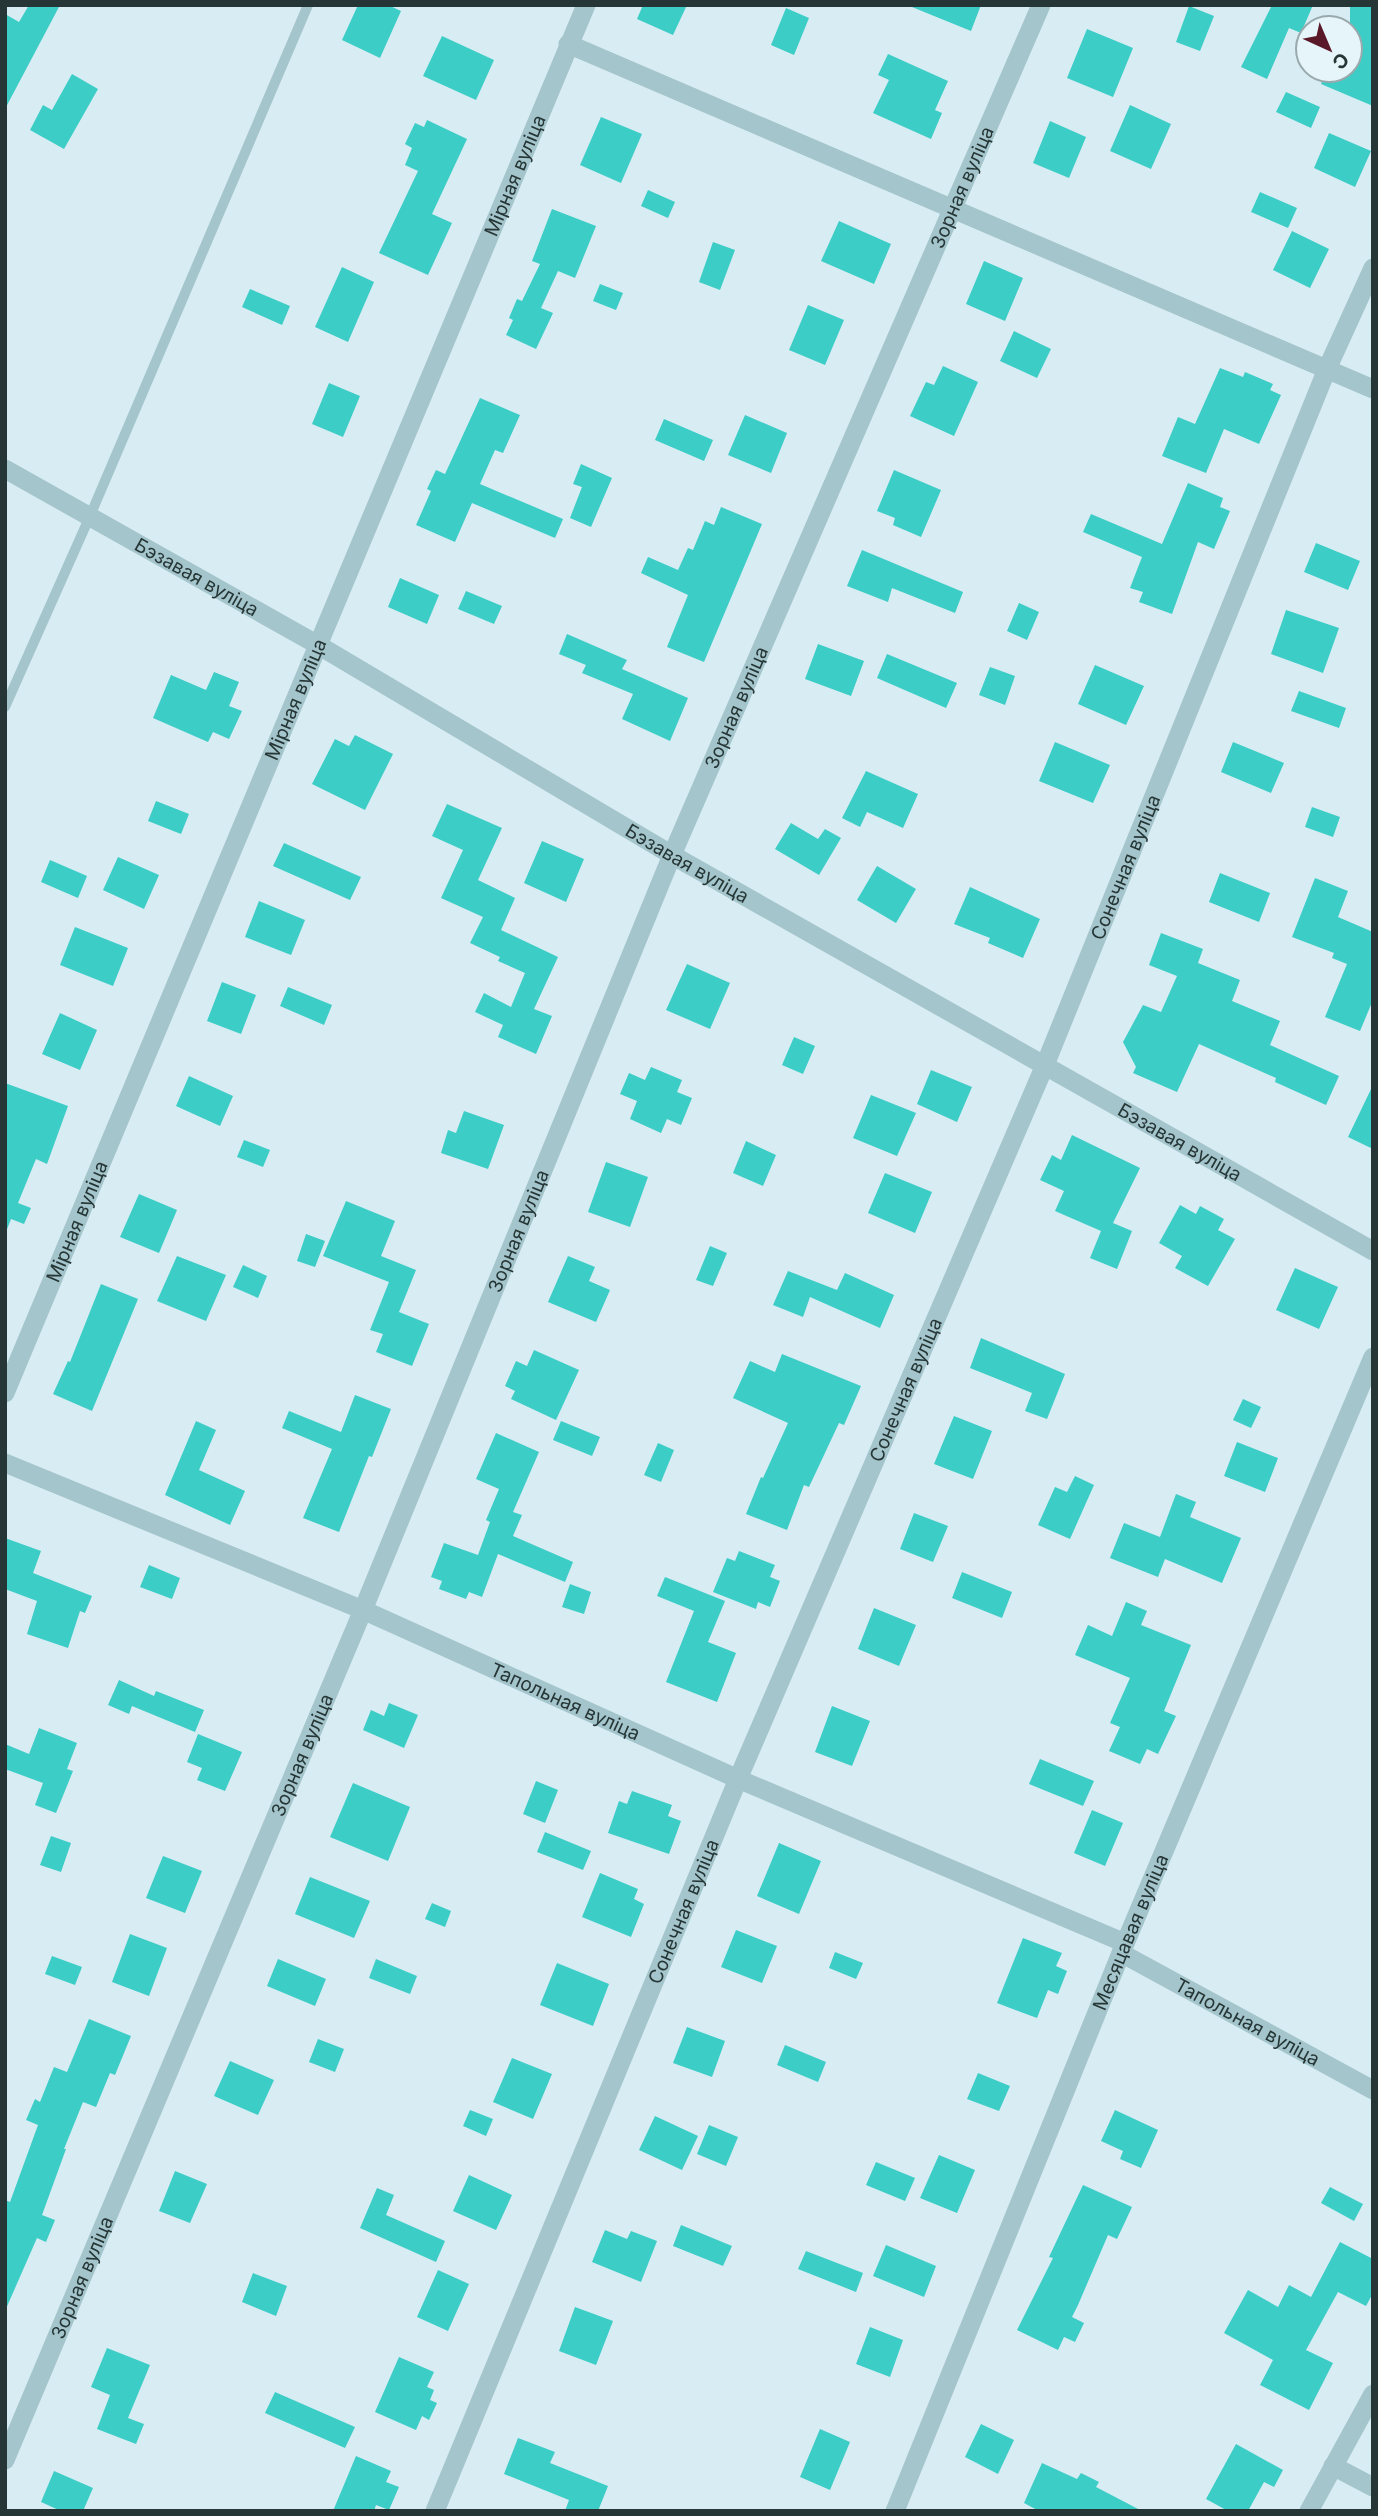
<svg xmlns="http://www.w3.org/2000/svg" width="1378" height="2516" viewBox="0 0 1378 2516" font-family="Inter,sans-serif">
<rect width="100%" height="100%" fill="#d8ecf3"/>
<path fill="#3ccdc6" d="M 29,5 L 60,5 L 5,109 L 5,14 L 19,22 Z
M 358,5 L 388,5 L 401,11 L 380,58 L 342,40 Z
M 643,5 L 687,5 L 673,35 L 637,19 Z
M 907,5 L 981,5 L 971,31 Z
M 1272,5 L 1313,5 L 1301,33 L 1289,28 L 1267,79 L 1241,67 Z
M 1350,5 L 1373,5 L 1373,106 L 1321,84 L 1327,70 L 1350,70 Z
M 1189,6 L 1214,16 L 1200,51 L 1176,42 Z
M 786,8 L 809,18 L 794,55 L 771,45 Z
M 1087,29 L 1133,48 L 1113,97 L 1067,78 Z
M 442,36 L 494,60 L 476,100 L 423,76 Z
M 888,54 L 948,81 L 935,110 L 942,113 L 931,139 L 873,113 L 889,80 L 878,75 Z
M 72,74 L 98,89 L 64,149 L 30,130 L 43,105 L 52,110 Z
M 1286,92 L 1320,107 L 1311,128 L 1276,112 Z
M 1130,105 L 1171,124 L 1151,169 L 1110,151 Z
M 601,117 L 642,134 L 621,183 L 580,165 Z
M 427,120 L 467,139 L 432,214 L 452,223 L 428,275 L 379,253 L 418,171 L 405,165 L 412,148 L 405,144 L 415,123 L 424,127 Z
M 1050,121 L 1086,137 L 1069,178 L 1033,163 Z
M 1329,133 L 1371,151 L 1355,187 L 1314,168 Z
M 648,190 L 675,202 L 668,218 L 641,206 Z
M 1260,192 L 1297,208 L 1288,228 L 1251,212 Z
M 552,209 L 596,226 L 575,278 L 558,271 L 541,308 L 553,313 L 536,349 L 506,335 L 513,320 L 509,318 L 517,299 L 522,301 L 540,264 L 532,261 Z
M 839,221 L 891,244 L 874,284 L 821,261 Z
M 1292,231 L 1329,249 L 1310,288 L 1273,270 Z
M 713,242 L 735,250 L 720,290 L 699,282 Z
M 984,261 L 1023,278 L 1005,321 L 966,304 Z
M 342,267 L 374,282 L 348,342 L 315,327 Z
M 600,284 L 623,293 L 616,310 L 593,301 Z
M 250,289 L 290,306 L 282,325 L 242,307 Z
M 808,305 L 844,320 L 825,365 L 789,350 Z
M 1014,331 L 1051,349 L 1037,378 L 1000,361 Z
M 943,366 L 978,382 L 954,436 L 910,416 L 926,382 L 934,385 Z
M 1220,368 L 1243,377 L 1245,372 L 1273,384 L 1270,390 L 1281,395 L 1259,444 L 1224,429 L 1206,473 L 1162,456 L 1178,417 L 1195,424 Z
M 329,383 L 360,396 L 343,437 L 312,424 Z
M 480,398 L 520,415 L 503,453 L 495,450 L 480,484 L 563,519 L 555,538 L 472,503 L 455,542 L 416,525 L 431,491 L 427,489 L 436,470 L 445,474 Z
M 745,415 L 787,433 L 771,473 L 728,455 Z
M 664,419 L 713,440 L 704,461 L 655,440 Z
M 581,464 L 612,478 L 591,527 L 570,518 L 582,487 L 573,484 Z
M 894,470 L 941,490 L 921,537 L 893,525 L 895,518 L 877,511 Z
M 1188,483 L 1223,498 L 1220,507 L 1230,511 L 1214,549 L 1198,542 L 1172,614 L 1139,602 L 1143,592 L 1130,588 L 1142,557 L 1083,532 L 1091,514 L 1162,544 Z
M 721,507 L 762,524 L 704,662 L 667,647 L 688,595 L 641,573 L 648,557 L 678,570 L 688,548 L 693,550 L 705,521 L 714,525 Z
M 1316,543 L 1360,561 L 1348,590 L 1304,572 Z
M 862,550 L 963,592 L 955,613 L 892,588 L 888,602 L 847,586 Z
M 400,578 L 439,595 L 427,624 L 388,607 Z
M 466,591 L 502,606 L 494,624 L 458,609 Z
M 1019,603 L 1039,612 L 1027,640 L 1007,631 Z
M 1286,610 L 1339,628 L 1323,673 L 1271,654 Z
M 567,634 L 627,660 L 622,669 L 688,698 L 670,741 L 622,719 L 633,694 L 582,673 L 586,665 L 559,654 Z
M 818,644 L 864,661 L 851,696 L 805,679 Z
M 887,654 L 957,683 L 946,708 L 877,678 Z
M 1095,665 L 1144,686 L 1126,725 L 1078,704 Z
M 990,667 L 1015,676 L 1005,705 L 979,695 Z
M 214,672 L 239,682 L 229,706 L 242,711 L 229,739 L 213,732 L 208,742 L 153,718 L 171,675 L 206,690 Z
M 1299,691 L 1346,708 L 1339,728 L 1291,711 Z
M 355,735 L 393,754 L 365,810 L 312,784 L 335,739 L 349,746 Z
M 1055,742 L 1110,765 L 1093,803 L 1039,781 Z
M 1233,742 L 1284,763 L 1271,793 L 1221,772 Z
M 866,771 L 918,794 L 903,828 L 867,812 L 860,827 L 842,818 Z
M 156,801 L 189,814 L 181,834 L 148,821 Z
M 447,804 L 502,828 L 478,880 L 515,898 L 501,930 L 558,957 L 534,1009 L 552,1016 L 536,1054 L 498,1037 L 503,1025 L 475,1012 L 484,993 L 511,1007 L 525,973 L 498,961 L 500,957 L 470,943 L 483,917 L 441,898 L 463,850 L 432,836 Z
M 1312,807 L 1340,817 L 1333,837 L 1305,827 Z
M 791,823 L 818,839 L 825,829 L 841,838 L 819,875 L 775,849 Z
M 542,841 L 584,859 L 566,902 L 524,883 Z
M 284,843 L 361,877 L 350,900 L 273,866 Z
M 118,857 L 159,875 L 144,909 L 103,890 Z
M 50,860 L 87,876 L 78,898 L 41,882 Z
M 877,866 L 916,889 L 896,923 L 857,900 Z
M 1220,873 L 1270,893 L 1259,922 L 1209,902 Z
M 1315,878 L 1348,891 L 1338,917 L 1373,932 L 1373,1000 L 1360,1031 L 1325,1017 L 1347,964 L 1332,958 L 1334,953 L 1292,937 Z
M 970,887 L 1040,919 L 1023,958 L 988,943 L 990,938 L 954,924 Z
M 259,901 L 305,920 L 291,955 L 245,937 Z
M 75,927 L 128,948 L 113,986 L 60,965 Z
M 1161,933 L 1203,949 L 1198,963 L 1240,980 L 1232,1001 L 1280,1021 L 1270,1045 L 1339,1076 L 1326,1105 L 1275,1082 L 1276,1078 L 1199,1044 L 1177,1092 L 1133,1073 L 1136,1067 L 1123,1042 L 1143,1005 L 1161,1012 L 1177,976 L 1149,965 Z
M 687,964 L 730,983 L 710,1029 L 666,1010 Z
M 222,982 L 256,995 L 241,1034 L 207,1021 Z
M 288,987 L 332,1005 L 324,1025 L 280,1006 Z
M 60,1013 L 97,1030 L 80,1070 L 42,1054 Z
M 794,1037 L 815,1046 L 803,1074 L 782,1065 Z
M 651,1067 L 682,1080 L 677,1092 L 692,1098 L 681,1125 L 667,1119 L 661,1133 L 630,1119 L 637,1101 L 620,1094 L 629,1073 L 645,1080 Z
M 931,1070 L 972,1087 L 957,1122 L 917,1104 Z
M 189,1076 L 233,1096 L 220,1126 L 176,1106 Z
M 5,1083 L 68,1106 L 47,1164 L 36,1159 L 18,1203 L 31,1208 L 24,1224 L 11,1219 L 6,1232 Z
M 1373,1085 L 1373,1149 L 1348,1137 Z
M 871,1095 L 916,1113 L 897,1156 L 853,1138 Z
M 464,1111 L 504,1125 L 488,1169 L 441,1153 L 448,1130 L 456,1133 Z
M 1072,1135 L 1140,1168 L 1113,1223 L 1132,1231 L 1117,1269 L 1090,1258 L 1101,1231 L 1055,1211 L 1064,1191 L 1040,1180 L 1052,1155 L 1061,1160 Z
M 244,1140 L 270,1150 L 263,1167 L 237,1157 Z
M 746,1141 L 776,1155 L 763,1186 L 733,1173 Z
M 606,1162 L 648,1177 L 630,1227 L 588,1212 Z
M 885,1173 L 932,1192 L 915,1233 L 868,1213 Z
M 139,1194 L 177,1210 L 159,1253 L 120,1237 Z
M 346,1201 L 395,1221 L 381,1256 L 416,1270 L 399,1312 L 429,1324 L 412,1366 L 376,1352 L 383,1334 L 370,1330 L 389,1282 L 323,1256 Z
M 1180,1205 L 1196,1214 L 1200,1206 L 1224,1219 L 1218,1230 L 1235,1239 L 1208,1286 L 1175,1268 L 1182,1256 L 1159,1243 Z
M 306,1234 L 325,1241 L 315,1267 L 297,1261 Z
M 710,1246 L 727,1253 L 713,1286 L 696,1280 Z
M 177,1256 L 226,1275 L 206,1321 L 157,1301 Z
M 568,1256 L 595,1267 L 589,1281 L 610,1290 L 596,1322 L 548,1302 Z
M 243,1265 L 267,1276 L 258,1298 L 233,1287 Z
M 1295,1268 L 1338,1287 L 1319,1329 L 1276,1310 Z
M 788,1271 L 837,1290 L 845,1273 L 894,1295 L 880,1328 L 810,1297 L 803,1317 L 773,1305 Z
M 101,1284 L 138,1299 L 92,1411 L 53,1394 L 68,1361 L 70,1362 Z
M 981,1338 L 1065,1374 L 1047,1419 L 1025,1411 L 1032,1393 L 970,1368 Z
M 534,1350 L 579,1370 L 556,1420 L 511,1399 L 515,1391 L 505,1386 L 516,1361 L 527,1366 Z
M 782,1354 L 861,1386 L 844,1425 L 839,1423 L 809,1487 L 804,1485 L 787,1530 L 746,1514 L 761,1477 L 763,1478 L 788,1423 L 733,1398 L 750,1361 L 775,1372 Z
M 355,1395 L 391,1409 L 372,1457 L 369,1456 L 339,1532 L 303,1518 L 332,1449 L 282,1428 L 289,1411 L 341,1432 Z
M 1243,1399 L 1261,1407 L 1251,1428 L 1233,1420 Z
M 954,1416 L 992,1431 L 973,1479 L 934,1464 Z
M 196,1421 L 216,1430 L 199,1470 L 245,1491 L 230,1525 L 165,1495 Z
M 561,1421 L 600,1437 L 592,1456 L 553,1440 Z
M 496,1433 L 539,1452 L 513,1512 L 522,1515 L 513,1536 L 573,1562 L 565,1582 L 498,1554 L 482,1597 L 469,1592 L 466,1599 L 439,1589 L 442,1581 L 431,1577 L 444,1543 L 478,1555 L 490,1522 L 486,1520 L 499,1489 L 476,1479 Z
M 1237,1442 L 1278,1458 L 1265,1492 L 1224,1476 Z
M 658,1443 L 674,1450 L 661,1482 L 644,1475 Z
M 1075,1476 L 1094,1485 L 1070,1539 L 1038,1525 L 1055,1487 L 1067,1492 Z
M 1176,1494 L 1196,1502 L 1190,1517 L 1241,1538 L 1222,1583 L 1165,1559 L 1158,1577 L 1110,1558 L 1124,1523 L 1160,1537 Z
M 914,1513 L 948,1526 L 933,1562 L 900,1549 Z
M 5,1538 L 41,1551 L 33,1573 L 92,1596 L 85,1613 L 80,1611 L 68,1648 L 27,1634 L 37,1601 L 5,1589 Z
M 739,1551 L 775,1565 L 770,1577 L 780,1581 L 770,1607 L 758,1602 L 756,1609 L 713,1592 L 727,1558 L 735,1561 Z
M 149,1565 L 180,1578 L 172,1599 L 140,1587 Z
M 962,1572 L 1012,1592 L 1002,1618 L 952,1598 Z
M 665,1577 L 725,1601 L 708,1642 L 736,1653 L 717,1702 L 666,1682 L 694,1611 L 657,1596 Z
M 570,1584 L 591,1592 L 584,1614 L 562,1607 Z
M 1126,1602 L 1147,1611 L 1141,1625 L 1191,1645 L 1164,1711 L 1176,1716 L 1158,1754 L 1147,1749 L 1140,1764 L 1109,1751 L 1120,1727 L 1110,1723 L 1130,1678 L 1075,1655 L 1088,1625 L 1112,1636 Z
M 874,1608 L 916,1625 L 899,1666 L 858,1649 Z
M 119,1680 L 154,1696 L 156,1691 L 204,1710 L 195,1732 L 132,1706 L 129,1714 L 108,1705 Z
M 389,1703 L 418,1715 L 404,1748 L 363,1730 L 371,1710 L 384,1716 Z
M 832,1706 L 870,1721 L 852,1766 L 815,1752 Z
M 39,1728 L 77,1743 L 67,1769 L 73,1771 L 56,1813 L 35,1805 L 43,1783 L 5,1769 L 5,1744 L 29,1754 Z
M 198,1734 L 242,1752 L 225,1791 L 197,1780 L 202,1768 L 187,1762 Z
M 1040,1759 L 1094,1781 L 1083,1806 L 1029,1784 Z
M 536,1781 L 558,1790 L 545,1823 L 523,1814 Z
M 353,1783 L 410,1807 L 388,1861 L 330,1837 Z
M 632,1791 L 672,1805 L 668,1816 L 681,1821 L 669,1854 L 608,1833 L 619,1801 L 627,1804 Z
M 1092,1810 L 1123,1823 L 1105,1866 L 1074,1853 Z
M 545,1832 L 591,1851 L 583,1870 L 537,1852 Z
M 51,1836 L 71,1843 L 61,1872 L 40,1865 Z
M 779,1843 L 821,1861 L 799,1914 L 757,1896 Z
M 163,1856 L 202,1871 L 185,1913 L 146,1898 Z
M 600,1873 L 638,1889 L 634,1899 L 644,1904 L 631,1937 L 582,1917 Z
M 310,1877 L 370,1901 L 354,1938 L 295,1914 Z
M 432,1903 L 451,1911 L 445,1927 L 425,1919 Z
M 736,1930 L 777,1946 L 762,1983 L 721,1967 Z
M 130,1934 L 167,1948 L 149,1996 L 112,1982 Z
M 1023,1938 L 1062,1953 L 1056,1966 L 1067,1971 L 1058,1994 L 1048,1990 L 1037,2018 L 997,2003 Z
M 835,1952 L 863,1963 L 856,1979 L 829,1968 Z
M 52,1956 L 82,1967 L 75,1985 L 45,1974 Z
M 278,1959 L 326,1979 L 315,2006 L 267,1986 Z
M 376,1959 L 417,1976 L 410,1994 L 369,1978 Z
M 557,1963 L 609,1984 L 593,2026 L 540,2005 Z
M 89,2019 L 131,2036 L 115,2075 L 110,2073 L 96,2107 L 83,2102 L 64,2149 L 66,2149 L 42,2215 L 55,2220 L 46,2242 L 37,2238 L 5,2311 L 5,2200 L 10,2202 L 38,2125 L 26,2120 L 35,2099 L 40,2102 L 54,2067 L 67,2072 Z
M 687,2027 L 725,2041 L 712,2077 L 673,2063 Z
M 318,2039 L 344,2049 L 335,2072 L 309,2062 Z
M 785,2045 L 826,2062 L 818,2082 L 777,2065 Z
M 512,2058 L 552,2074 L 533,2119 L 493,2102 Z
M 230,2061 L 274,2080 L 258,2115 L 214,2096 Z
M 978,2073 L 1010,2086 L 999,2111 L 967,2099 Z
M 470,2110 L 493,2119 L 486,2136 L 463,2126 Z
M 1115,2110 L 1158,2130 L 1141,2168 L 1120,2159 L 1123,2151 L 1101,2141 Z
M 655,2116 L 698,2136 L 682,2170 L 639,2150 Z
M 709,2125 L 738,2137 L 726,2166 L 697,2154 Z
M 939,2155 L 975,2170 L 957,2213 L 920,2198 Z
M 876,2162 L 915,2178 L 905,2201 L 866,2185 Z
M 175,2171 L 207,2184 L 190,2223 L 159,2211 Z
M 469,2175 L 512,2195 L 496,2230 L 453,2211 Z
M 1083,2185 L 1132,2207 L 1117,2239 L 1108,2235 L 1078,2305 L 1072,2317 L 1084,2323 L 1075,2342 L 1064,2337 L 1058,2350 L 1017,2330 L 1053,2258 L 1049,2257 Z
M 1330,2187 L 1363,2204 L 1354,2221 L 1321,2203 Z
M 377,2188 L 394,2195 L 386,2215 L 445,2241 L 436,2262 L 360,2228 Z
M 681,2225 L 732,2246 L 723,2266 L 673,2246 Z
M 605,2230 L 627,2239 L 631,2231 L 657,2241 L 641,2282 L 592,2262 Z
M 1340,2242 L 1373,2259 L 1373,2293 L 1366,2306 L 1338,2292 L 1306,2350 L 1333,2363 L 1309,2410 L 1260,2385 L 1273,2360 L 1224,2333 L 1248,2290 L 1278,2307 L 1289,2285 L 1311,2297 Z
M 886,2245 L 936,2266 L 924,2297 L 873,2276 Z
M 806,2251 L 863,2273 L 856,2292 L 798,2269 Z
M 438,2270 L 469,2284 L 448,2331 L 417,2317 Z
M 253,2273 L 287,2286 L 276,2316 L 242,2302 Z
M 575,2307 L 613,2321 L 596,2365 L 559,2351 Z
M 870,2327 L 903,2340 L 890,2377 L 856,2364 Z
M 107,2348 L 150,2365 L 128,2418 L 144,2424 L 136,2444 L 97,2429 L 110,2395 L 91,2387 Z
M 399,2357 L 434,2372 L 427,2387 L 434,2390 L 430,2400 L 437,2403 L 429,2420 L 422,2416 L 416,2430 L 375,2412 Z
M 275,2392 L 355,2427 L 345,2448 L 265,2413 Z
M 981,2424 L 1014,2440 L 998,2474 L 965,2457 Z
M 820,2429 L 850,2442 L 830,2490 L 800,2477 Z
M 518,2438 L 555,2452 L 550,2463 L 608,2486 L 598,2511 L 565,2511 L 569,2500 L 504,2474 Z
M 1236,2444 L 1283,2470 L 1274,2487 L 1264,2482 L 1248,2511 L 1228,2511 L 1206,2499 Z
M 356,2456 L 391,2471 L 386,2482 L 399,2487 L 389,2510 L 376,2505 L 374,2511 L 333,2511 Z
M 1042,2463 L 1077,2479 L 1081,2473 L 1099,2482 L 1096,2487 L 1142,2511 L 1039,2511 L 1024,2503 Z
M 54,2471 L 93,2488 L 83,2511 L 61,2511 L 41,2502 Z"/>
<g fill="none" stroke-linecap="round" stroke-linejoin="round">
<path stroke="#a4c5cb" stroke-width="10" d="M 5,707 L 90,516 L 308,5"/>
<g stroke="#a4c5cb" stroke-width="19">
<path d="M 568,44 L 1373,389"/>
<path id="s1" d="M 5,469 L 318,645 L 672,855 L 1373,1251"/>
<path id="s2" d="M 5,1393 L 586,5"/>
<path id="s3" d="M 5,1463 L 363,1610 L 738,1779 L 1125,1943"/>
<path id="s4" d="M 1121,1953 L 1373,2090"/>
<path id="s5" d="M 5,2460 L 363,1610 L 672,855 L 1041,5"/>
<path d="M 1333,2466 L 1373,2487"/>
<path id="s6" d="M 435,2511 L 738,1779 L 1045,1065 L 1327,369 L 1373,268"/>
<path id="s7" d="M 895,2511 L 1121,1953 L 1373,1357"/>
<path d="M 1309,2511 L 1373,2394"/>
</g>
</g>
<g text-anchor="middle" stroke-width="7" stroke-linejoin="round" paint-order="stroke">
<g font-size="19" fill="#263636" stroke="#e5f5fa">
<text dy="7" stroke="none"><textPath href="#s2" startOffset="1320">Мірная вуліца</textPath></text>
<text dy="7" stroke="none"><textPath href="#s5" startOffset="2466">Зорная вуліца</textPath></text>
<text dy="7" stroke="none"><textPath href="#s1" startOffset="220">Бэзавая вуліца</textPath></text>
<text dy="7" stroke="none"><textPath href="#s2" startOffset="752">Мірная вуліца</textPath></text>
<text dy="7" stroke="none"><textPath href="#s5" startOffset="1899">Зорная вуліца</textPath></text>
<text dy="7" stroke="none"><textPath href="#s1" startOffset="788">Бэзавая вуліца</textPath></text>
<text dy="7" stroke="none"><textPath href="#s6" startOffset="1783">Сонечная вуліца</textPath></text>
<text dy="7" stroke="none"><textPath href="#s1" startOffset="1354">Бэзавая вуліца</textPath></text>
<text dy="7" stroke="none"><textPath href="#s2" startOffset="186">Мірная вуліца</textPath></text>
<text dy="7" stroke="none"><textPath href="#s5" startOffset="1332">Зорная вуліца</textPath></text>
<text dy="7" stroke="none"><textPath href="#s6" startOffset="1216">Сонечная вуліца</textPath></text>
<text dy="7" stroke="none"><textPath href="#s3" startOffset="609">Тапольная вуліца</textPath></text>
<text dy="7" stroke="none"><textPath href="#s5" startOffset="765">Зорная вуліца</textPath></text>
<text dy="7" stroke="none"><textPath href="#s6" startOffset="649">Сонечная вуліца</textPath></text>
<text dy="7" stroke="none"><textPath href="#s7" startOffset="625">Месяцавая вуліца</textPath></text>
<text dy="7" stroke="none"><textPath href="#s4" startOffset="144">Тапольная вуліца</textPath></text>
<text dy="7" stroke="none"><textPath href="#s5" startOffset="198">Зорная вуліца</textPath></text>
</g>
</g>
<rect width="1378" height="2516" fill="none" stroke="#263636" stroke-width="14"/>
<g transform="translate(1329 49) rotate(136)"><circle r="33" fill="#e5f5fa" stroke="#99a9ac" stroke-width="2"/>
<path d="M0-5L12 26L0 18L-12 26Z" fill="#5a1928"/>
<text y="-10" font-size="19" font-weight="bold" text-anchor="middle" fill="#263636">С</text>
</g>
</svg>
